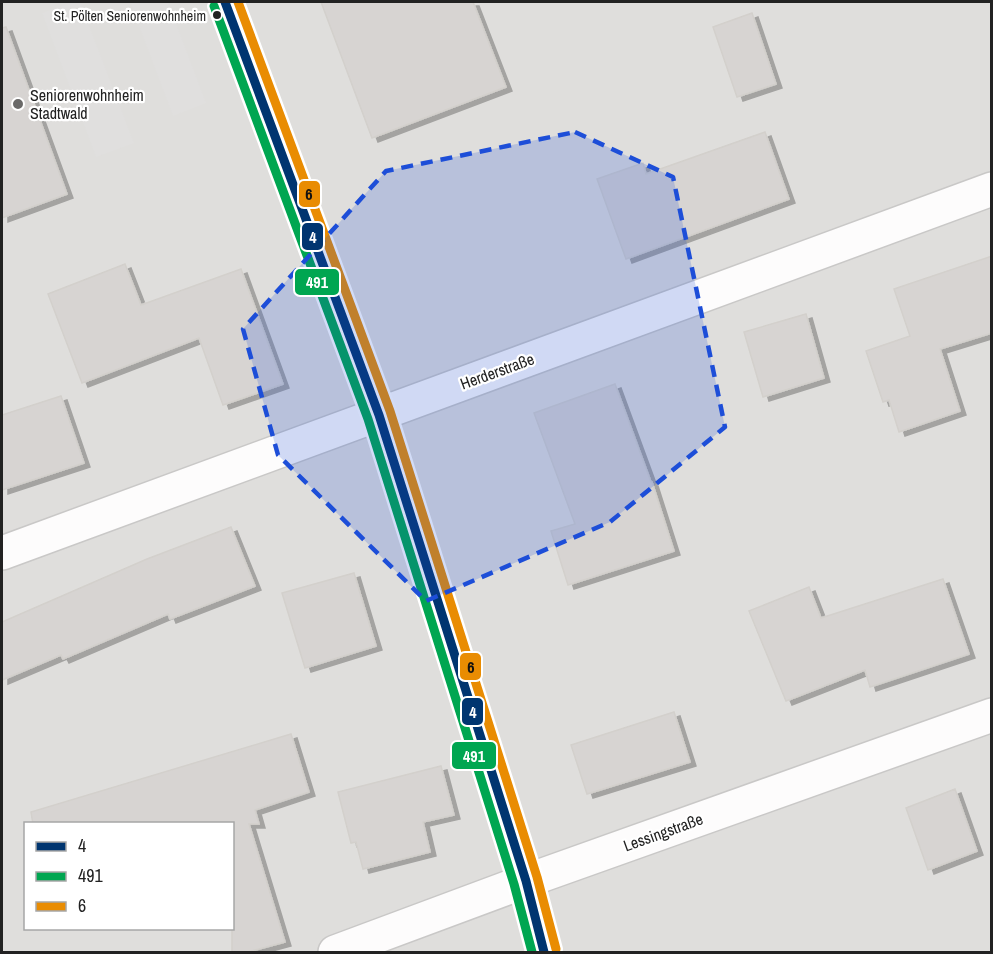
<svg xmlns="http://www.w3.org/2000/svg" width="993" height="954" viewBox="0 0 993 954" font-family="'Archivo Narrow',sans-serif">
<defs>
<filter id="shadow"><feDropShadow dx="6" dy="4" stdDeviation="0" flood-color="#0004"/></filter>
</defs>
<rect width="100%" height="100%" fill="#f0eeeb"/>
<path fill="#dfdedc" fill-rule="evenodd" d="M 2,2 L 991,2 L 991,952 L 2,952 ZM 26,824 L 232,824 L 232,928 L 26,928 Z"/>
<path fill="#e0dfde" d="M 73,2 L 80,2 L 134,143 L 96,157 L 42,13 Z
M 130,2 L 168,2 L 206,103 L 173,116 Z"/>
<path fill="#d7d4d2" stroke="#d3d0cc" stroke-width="1.5" filter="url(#shadow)" d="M 321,2 L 473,2 L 506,87 L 372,138 Z
M 752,13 L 776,84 L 737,97 L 713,27 Z
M 6,27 L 67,194 L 2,218 L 2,28 Z
M 765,132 L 789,199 L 626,259 L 597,179 L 643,163 L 646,174 Z
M 992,256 L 992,333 L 940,349 L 960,411 L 899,432 L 889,400 L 883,402 L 866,351 L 910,336 L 894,289 Z
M 125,264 L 141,305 L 241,269 L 283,384 L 223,405 L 199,338 L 82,383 L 48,294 Z
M 806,314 L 824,378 L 763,397 L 744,332 Z
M 615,384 L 651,482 L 652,482 L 674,551 L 568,585 L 551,531 L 575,524 L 534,413 Z
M 61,396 L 84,463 L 2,490 L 2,415 Z
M 231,527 L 255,586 L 170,619 L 168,614 L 63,659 L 61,655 L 2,680 L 2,622 L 147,559 Z
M 354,573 L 376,646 L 305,668 L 282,593 Z
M 943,579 L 969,654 L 870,687 L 865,670 L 786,701 L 749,611 L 809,587 L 821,618 Z
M 674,712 L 690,762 L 587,794 L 571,745 Z
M 291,734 L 309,792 L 255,810 L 259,824 L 249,824 L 285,942 L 248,952 L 232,952 L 232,824 L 33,824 L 31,812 Z
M 441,766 L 454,815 L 423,822 L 430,852 L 363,869 L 356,842 L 351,843 L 338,792 Z
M 955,789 L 977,851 L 928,870 L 906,808 Z"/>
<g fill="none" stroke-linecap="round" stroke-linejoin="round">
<defs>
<path id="street" d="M 225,2 L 379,415 L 526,881 L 544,952
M 2,553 L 992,189
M 335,952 L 526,881 L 992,715"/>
</defs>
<use href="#street" stroke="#c9c8c7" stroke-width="36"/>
<use href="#street" stroke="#fdfcfc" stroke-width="33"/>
<defs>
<path id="bus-1" d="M 225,2 L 379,415 L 526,881 L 544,952"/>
<path id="bus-2" d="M 214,6 L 368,419 L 514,884 L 532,952"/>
<path id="bus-3" d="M 238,2 L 390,411 L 537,877 L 556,949"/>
</defs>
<use href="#bus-1" stroke="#fff" stroke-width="14"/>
<use href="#bus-2" stroke="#fff" stroke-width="14"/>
<use href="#bus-3" stroke="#fff" stroke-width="14"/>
<use href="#bus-1" stroke="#003570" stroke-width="9"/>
<use href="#bus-2" stroke="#00a651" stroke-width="9"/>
<use href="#bus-3" stroke="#e98c02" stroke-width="9"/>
</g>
<path fill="#1d4ed8" fill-opacity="0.2" stroke="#1d4ed8" stroke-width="4.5" stroke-dasharray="12 8" stroke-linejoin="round" d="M 575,132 L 673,177 L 725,427 L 610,522 L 426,601 L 278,455 L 243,329 L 386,171 Z"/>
<circle fill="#222" stroke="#fff" stroke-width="2" cx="217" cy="15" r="5"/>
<circle fill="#6a6968" stroke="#fff" stroke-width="2" cx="18" cy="104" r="6"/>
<g text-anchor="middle" stroke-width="4.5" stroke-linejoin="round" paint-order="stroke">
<g font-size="14" fill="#222" stroke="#fff" text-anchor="end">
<text x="206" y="21">St. Pölten Seniorenwohnheim</text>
</g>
<g font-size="16" fill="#222" stroke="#fff" text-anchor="start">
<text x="30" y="101">Seniorenwohnheim<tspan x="30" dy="18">Stadtwald</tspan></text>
</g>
<g font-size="16" fill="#222" stroke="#fff">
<text transform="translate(497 371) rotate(-20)" y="6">Herderstraße</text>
<text transform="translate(663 832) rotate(-20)" y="6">Lessingstraße</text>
</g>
</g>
<g stroke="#fff" stroke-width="2">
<rect x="298" y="180" width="23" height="28" rx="6" fill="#e98c02"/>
<rect x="301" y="222" width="23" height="29" rx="6" fill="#003570"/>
<rect x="294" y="268" width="46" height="28" rx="6" fill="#00a651"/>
<rect x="459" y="652" width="23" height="29" rx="6" fill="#e98c02"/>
<rect x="461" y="697" width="23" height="29" rx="6" fill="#003570"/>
<rect x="451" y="741" width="46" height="29" rx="6" fill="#00a651"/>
</g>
<g font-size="16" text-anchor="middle" font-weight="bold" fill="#fff">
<text x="313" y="243">4</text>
<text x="317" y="288">491</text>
<text x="473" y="718">4</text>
<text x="474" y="762">491</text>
</g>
<g font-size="16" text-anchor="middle" font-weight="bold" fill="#111">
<text x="309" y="200">6</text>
<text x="471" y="673">6</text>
</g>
<rect width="993" height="954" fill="none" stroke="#222222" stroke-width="6"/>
<rect x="24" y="822" width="210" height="108" fill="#ffffff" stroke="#a7a7a7" stroke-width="1.5"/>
<rect x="36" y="842" width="30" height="9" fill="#003570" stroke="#a7a7a7" stroke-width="1.5"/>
<text x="78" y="852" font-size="18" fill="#222222">4</text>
<rect x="36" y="872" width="30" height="9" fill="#00a651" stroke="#a7a7a7" stroke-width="1.5"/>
<text x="78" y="882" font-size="18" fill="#222222">491</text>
<rect x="36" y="902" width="30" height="9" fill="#e98c02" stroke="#a7a7a7" stroke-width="1.5"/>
<text x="78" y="912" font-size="18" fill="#222222">6</text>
</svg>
